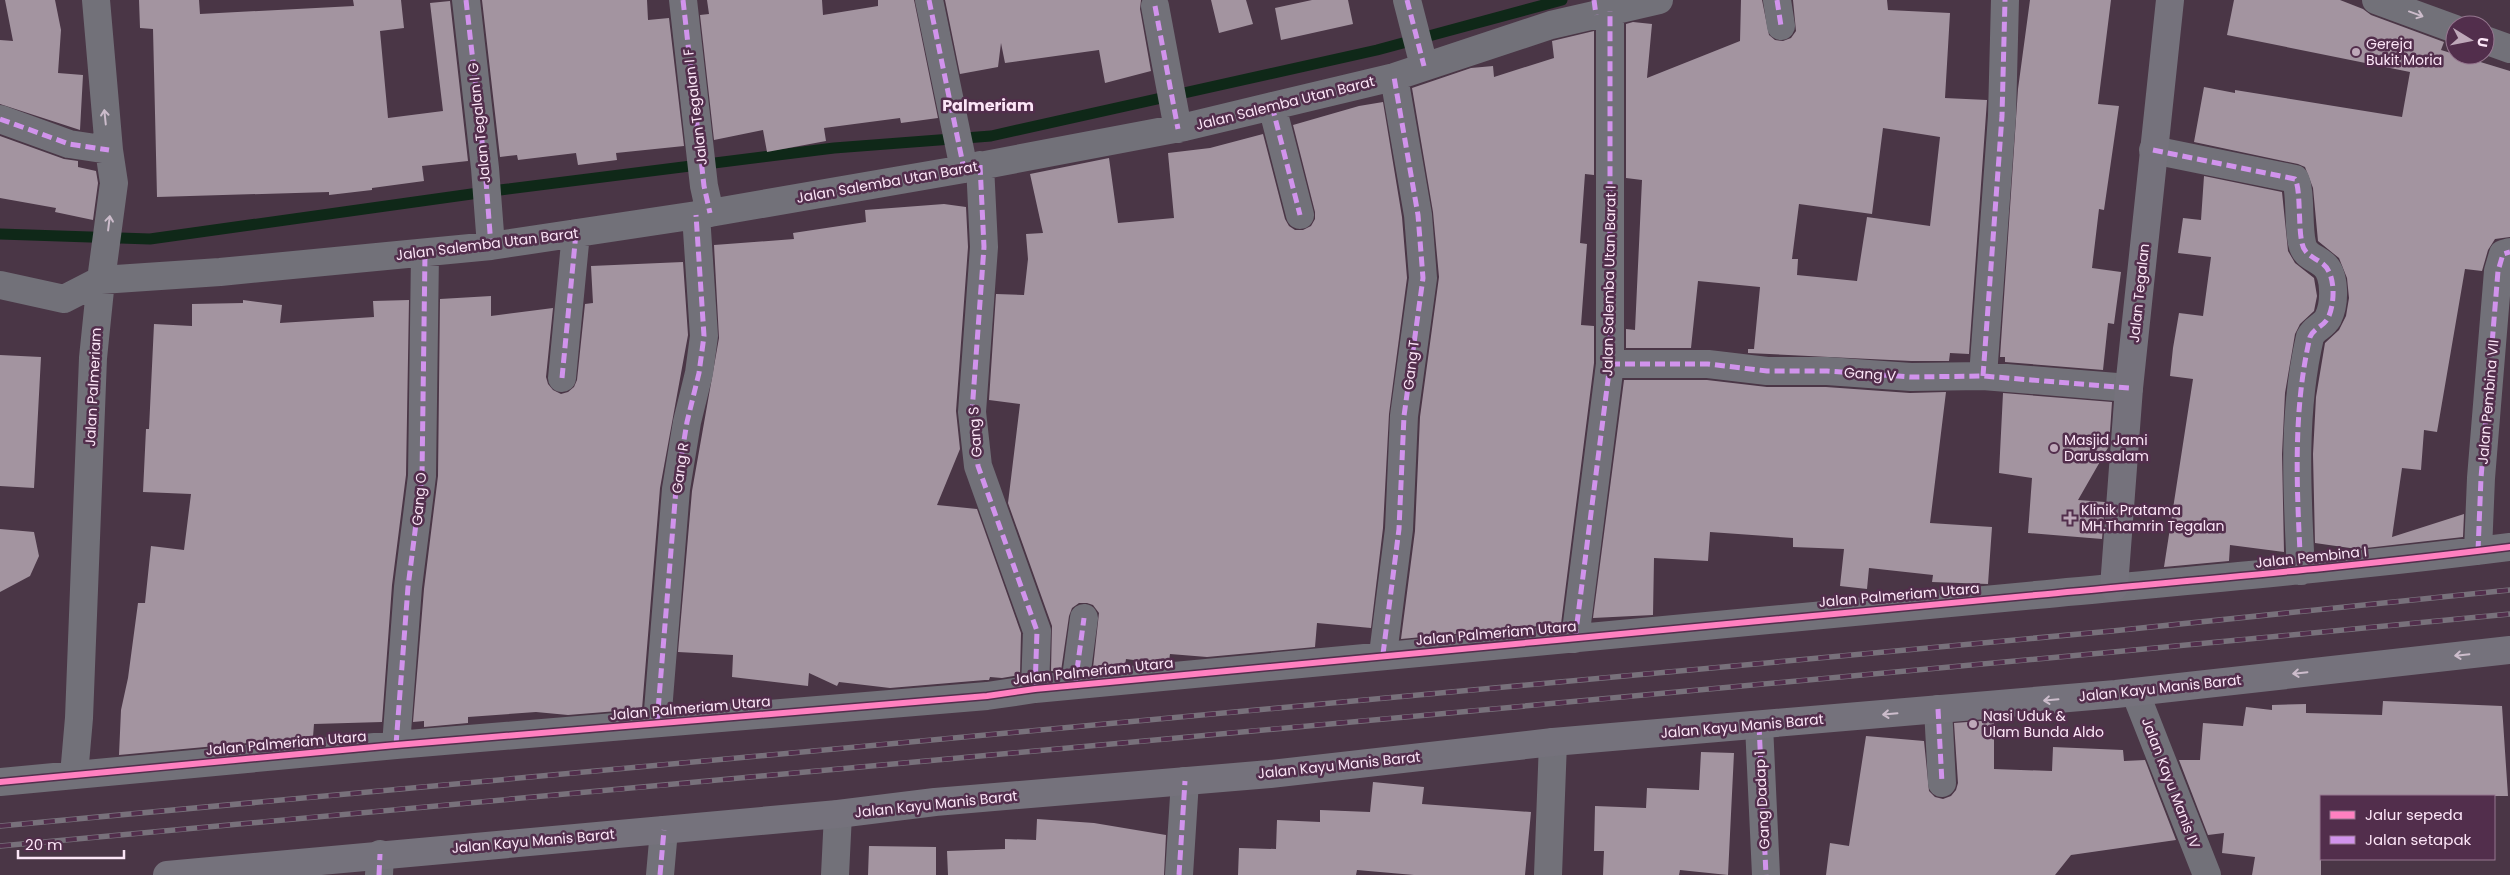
<svg xmlns="http://www.w3.org/2000/svg" width="2510" height="875" viewBox="0 0 2510 875" font-family="Poppins,sans-serif">
<rect width="100%" height="100%" fill="#4a3646"/>
<g fill="none" stroke-linecap="round" stroke-linejoin="round">
<path stroke="#0f2818" stroke-width="11" d="M 0,234 L 150,239 L 500,190 L 834,148 L 991,136 L 1377,50 L 1562,0"/>
</g>
<path fill="#a394a0" fill-rule="evenodd" d="M 5,0 L 55,0 L 61,30 L 58,73 L 83,75 L 80,130 L 0,104 L 0,40 L 13,41 Z
M 139,0 L 199,0 L 200,14 L 354,6 L 353,0 L 401,0 L 404,28 L 380,31 L 388,118 L 443,111 L 430,3 L 450,1 L 468,161 L 422,166 L 424,181 L 372,188 L 372,190 L 329,195 L 329,192 L 157,197 L 153,29 L 140,28 Z
M 482,0 L 647,0 L 648,20 L 669,18 L 684,146 L 616,153 L 617,160 L 578,165 L 576,153 L 518,160 L 517,155 L 500,157 Z
M 707,0 L 822,0 L 823,15 L 878,6 L 878,0 L 914,0 L 938,118 L 901,123 L 900,118 L 824,128 L 826,141 L 767,152 L 763,130 L 714,140 L 700,15 L 709,14 Z
M 945,0 L 1141,0 L 1140,9 L 1151,71 L 1105,83 L 1099,50 L 1005,63 L 1001,43 L 998,67 L 960,74 Z
M 1211,0 L 1246,0 L 1253,24 L 1219,33 Z
M 1312,0 L 1348,0 L 1353,24 L 1281,40 L 1275,8 Z
M 1741,0 L 1762,0 L 1769,35 L 1775,40 L 1783,41 L 1791,38 L 1796,31 L 1793,0 L 1887,0 L 1888,10 L 1950,13 L 1945,98 L 1987,100 L 1969,354 L 1950,353 L 1949,361 L 1911,361 L 1748,353 L 1748,349 L 1754,349 L 1760,287 L 1698,281 L 1691,348 L 1626,348 L 1626,329 L 1635,330 L 1642,180 L 1626,178 L 1626,24 L 1633,22 L 1652,24 L 1647,78 L 1740,41 ZM 1883,128 L 1940,137 L 1930,226 L 1867,217 L 1857,281 L 1797,275 L 1798,259 L 1792,259 L 1799,204 L 1872,214 Z
M 2030,0 L 2111,0 L 2098,104 L 2119,106 L 2104,210 L 2099,209 L 2092,268 L 2121,272 L 2114,324 L 2108,323 L 2103,370 L 2005,362 L 2005,357 L 2000,357 L 2018,89 Z
M 2234,0 L 2340,0 L 2363,9 L 2371,15 L 2444,42 L 2441,50 L 2510,71 L 2510,237 L 2495,239 L 2488,250 L 2482,271 L 2465,269 L 2437,432 L 2424,430 L 2421,470 L 2402,468 L 2392,537 L 2464,514 L 2463,537 L 2357,549 L 2315,543 L 2313,454 L 2316,397 L 2325,343 L 2339,330 L 2346,316 L 2349,298 L 2347,278 L 2339,258 L 2318,241 L 2313,188 L 2305,167 L 2298,164 L 2194,142 L 2204,87 L 2235,93 L 2235,90 L 2402,117 L 2410,72 L 2227,35 Z
M 1594,31 L 1594,175 L 1585,174 L 1580,243 L 1587,244 L 1581,325 L 1594,326 L 1594,363 L 1561,624 L 1401,639 L 1415,531 L 1420,417 L 1439,277 L 1433,212 L 1412,88 L 1471,68 L 1493,66 L 1494,77 L 1554,58 L 1552,41 Z
M 1383,102 L 1402,217 L 1407,278 L 1389,414 L 1383,528 L 1371,628 L 1317,623 L 1315,647 L 1207,657 L 1170,654 L 1169,661 L 1149,662 L 1126,659 L 1125,665 L 1093,668 L 1099,613 L 1093,605 L 1087,603 L 1079,603 L 1072,608 L 1069,616 L 1061,671 L 1051,671 L 1052,626 L 1008,503 L 1020,404 L 989,400 L 996,294 L 1024,295 L 1028,259 L 1026,234 L 1043,233 L 1030,174 L 1109,158 L 1118,223 L 1174,218 L 1168,153 L 1210,148 L 1263,134 L 1285,219 L 1289,226 L 1295,230 L 1303,230 L 1311,226 L 1315,219 L 1315,212 L 1293,125 L 1359,106 Z
M 0,136 L 64,159 L 78,161 L 78,167 L 96,171 L 98,183 L 93,220 L 55,212 L 56,208 L 0,198 Z
M 2204,176 L 2282,192 L 2288,251 L 2295,263 L 2314,278 L 2317,296 L 2314,311 L 2300,324 L 2295,334 L 2285,393 L 2282,454 L 2284,552 L 2230,545 L 2229,561 L 2164,567 L 2193,379 L 2170,376 L 2173,348 L 2179,313 L 2203,316 L 2211,257 L 2178,253 L 2183,218 L 2201,220 Z
M 944,204 L 966,207 L 968,247 L 956,411 L 960,449 L 937,505 L 977,509 L 1021,633 L 1020,675 L 1002,678 L 990,677 L 989,680 L 985,680 L 890,688 L 839,682 L 837,686 L 809,673 L 808,686 L 732,677 L 733,655 L 678,652 L 692,491 L 719,338 L 714,245 L 794,239 L 793,233 L 866,222 L 865,210 Z
M 683,262 L 688,335 L 660,488 L 642,709 L 568,715 L 536,712 L 468,717 L 468,723 L 424,727 L 424,721 L 413,722 L 424,589 L 438,476 L 440,299 L 491,296 L 491,316 L 553,308 L 546,377 L 548,384 L 553,390 L 561,394 L 568,392 L 574,387 L 577,380 L 585,304 L 593,303 L 591,266 Z
M 243,300 L 282,305 L 280,323 L 374,317 L 373,301 L 409,300 L 406,475 L 392,585 L 382,722 L 314,724 L 313,737 L 119,755 L 121,710 L 128,678 L 138,603 L 145,603 L 151,546 L 184,550 L 191,494 L 143,492 L 146,429 L 149,429 L 154,324 L 192,326 L 192,304 L 243,303 Z
M 0,355 L 41,357 L 34,488 L 0,486 Z
M 1624,380 L 1707,380 L 1767,387 L 1826,387 L 1910,393 L 1946,392 L 1930,523 L 1992,527 L 1988,584 L 1932,582 L 1933,575 L 1869,568 L 1867,589 L 1840,586 L 1844,549 L 1793,547 L 1793,538 L 1710,532 L 1708,561 L 1654,558 L 1653,615 L 1593,618 Z
M 2003,393 L 2112,402 L 2109,446 L 2078,500 L 2105,502 L 2102,539 L 2028,533 L 2032,478 L 1999,473 Z
M 0,529 L 34,532 L 39,556 L 30,576 L 0,592 Z
M 2383,701 L 2502,706 L 2508,796 L 2321,796 L 2321,875 L 2252,875 L 2255,857 L 2222,853 L 2224,833 L 2208,835 L 2179,760 L 2200,760 L 2203,723 L 2243,726 L 2246,707 L 2272,710 L 2272,705 L 2306,704 L 2306,713 L 2382,715 Z
M 1994,720 L 1994,769 L 2052,771 L 2053,747 L 2123,750 L 2124,761 L 2145,760 L 2176,840 L 2071,855 L 2055,875 L 1826,875 L 1830,843 L 1849,846 L 1866,736 L 1924,741 L 1929,791 L 1935,797 L 1943,799 L 1951,796 L 1956,790 L 1958,783 L 1954,723 Z
M 1701,752 L 1734,753 L 1728,875 L 1680,870 L 1679,875 L 1603,875 L 1604,851 L 1594,851 L 1595,806 L 1646,808 L 1647,788 L 1699,790 Z
M 1373,782 L 1424,787 L 1422,804 L 1531,812 L 1525,875 L 1414,875 L 1357,870 L 1356,875 L 1238,875 L 1239,848 L 1276,849 L 1277,820 L 1320,822 L 1320,810 L 1370,812 Z
M 1037,819 L 1094,823 L 1166,835 L 1164,875 L 948,875 L 947,851 L 1005,849 L 1005,839 L 1036,840 Z
M 869,846 L 936,847 L 936,875 L 868,875 Z"/>
<g fill="none" stroke-linecap="round" stroke-linejoin="round">
<path stroke="#727179" stroke-width="28" d="M 466,0 L 485,168 L 491,246
M 683,0 L 704,186 L 710,213
M 929,0 L 964,169
M 1407,0 L 1424,66
M 1777,0 L 1781,26
M 2376,0 L 2455,29
M 1155,6 L 1178,129
M 2485,40 L 2510,49
M 1272,106 L 1300,215
M 0,119 L 69,144 L 109,150
M 2153,150 L 2295,179 C 2301,189 2298,227 2302,243 C 2304,255 2314,257 2323,264 C 2336,274 2335,304 2328,318 C 2323,327 2314,328 2310,337 C 2292,414 2297,493 2301,571
M 980,165 L 984,247 L 972,412 L 978,466 L 1037,631 L 1035,689
M 0,285 L 64,299 L 101,280 L 220,272 L 491,246 L 710,213 L 964,169 L 1185,127 L 1394,77 L 1551,25 L 1659,0
M 1610,364 L 1708,364 L 1767,371 L 1827,371 L 1911,377 L 1983,376 L 2129,388
M 1983,376 L 2002,116 L 2005,0
M 562,378 L 576,233
M 2478,551 L 2481,478 L 2498,271 L 2503,254 L 2510,252
M 1575,639 L 1610,364 L 1610,11
M 1383,654 L 1399,529 L 1404,416 L 1423,278 L 1418,215 L 1394,77
M 1075,685 L 1084,618
M 2135,692 L 2207,875
M 1938,709 L 1942,783
M 657,723 L 676,489 L 687,422 L 699,373 L 704,336 L 696,215
M 1759,725 L 1766,875
M 396,745 L 408,587 L 422,476 L 425,253
M 74,775 L 79,718 L 93,358 L 101,280 L 114,183 L 109,150 L 96,0
M 0,782 L 396,745 L 987,696 L 1035,689 C 1369,657 1702,627 2036,595 C 2194,580 2352,567 2510,547
M 379,875 L 380,854
M 660,875 L 664,830
M 835,875 L 838,814
M 1179,875 L 1185,781
M 1548,875 L 1553,742"/>
<path stroke="#75727c" stroke-width="28" d="M 2114,587 L 2129,388 L 2170,0
M 167,875 L 838,814 L 935,802 L 1270,774 L 1553,742 L 2116,694 L 2510,650"/>
<defs>
<path id="rail" d="M 0,826 L 2112,631 L 2510,590
M 0,846 L 2113,652 L 2510,614"/>
</defs>
<use href="#rail" stroke="#78717b" stroke-width="5.5"/>
<use href="#rail" stroke="#522e4c" stroke-width="4" stroke-dasharray="11" stroke-linecap="butt"/>
<path stroke="#d193ec" stroke-width="5" stroke-dasharray="10 5" stroke-linecap="butt" d="M 466,0 L 485,168 L 491,246
M 683,0 L 704,186 L 710,213
M 929,0 L 964,169
M 1407,0 L 1424,66
M 1594,0 L 1596,15
M 1777,0 L 1781,26
M 1155,6 L 1178,129
M 1272,106 L 1300,215
M 0,119 L 69,144 L 109,150
M 2153,150 L 2295,179 C 2301,189 2298,227 2302,243 C 2304,255 2314,257 2323,264 C 2336,274 2335,304 2328,318 C 2323,327 2314,328 2310,337 C 2292,414 2297,493 2301,571
M 980,165 L 984,247 L 972,412 L 978,466 L 1037,631 L 1035,689
M 1610,364 L 1708,364 L 1767,371 L 1827,371 L 1911,377 L 1983,376 L 2129,388
M 1983,376 L 2002,116 L 2005,0
M 562,378 L 576,233
M 2478,551 L 2481,478 L 2498,271 L 2503,254 L 2510,252
M 1575,639 L 1610,364 L 1610,11
M 1383,654 L 1399,529 L 1404,416 L 1423,278 L 1418,215 L 1394,77
M 1075,685 L 1084,618
M 1938,709 L 1942,783
M 657,723 L 676,489 L 687,422 L 699,373 L 704,336 L 696,215
M 1759,725 L 1766,875
M 396,745 L 408,587 L 422,476 L 425,253
M 379,875 L 380,854
M 660,875 L 664,830
M 1179,875 L 1185,781"/>
<defs>
<path id="cycleway" d="M 0,782 L 396,745 L 987,696 L 1035,689 C 1369,657 1702,627 2036,595 C 2194,580 2352,567 2510,547"/>
</defs>
<use href="#cycleway" stroke="#522e4c" stroke-width="9"/>
<use href="#cycleway" stroke="#ff80c0" stroke-width="6"/>
</g>
<defs><path id="oneway-shaft" d="M-6 0H5M1.5-3L5.5 0L1.5 3" fill="none" stroke-width="1.6" stroke-linecap="round" stroke-linejoin="round" transform="scale(1.25)"/></defs>
<g stroke="#ccbccb">
<use href="#oneway-shaft" transform="translate(2416 14) rotate(20)"/>
<use href="#oneway-shaft" transform="translate(105 117) rotate(-96)"/>
<use href="#oneway-shaft" transform="translate(109 223) rotate(-83)"/>
</g>
<g stroke="#cdbdcc">
<use href="#oneway-shaft" transform="translate(2462 655) rotate(174)"/>
<use href="#oneway-shaft" transform="translate(2300 673) rotate(174)"/>
<use href="#oneway-shaft" transform="translate(2051 700) rotate(175)"/>
<use href="#oneway-shaft" transform="translate(1890 714) rotate(175)"/>
</g>
<g fill="#bea8b9" stroke="#522e4c" stroke-width="2">
<circle cx="2356" cy="52" r="5"/>
<circle cx="2054" cy="448" r="5"/>
<path d="M2067.5 510.5h5v5h5v5h-5v5h-5v-5h-5v-5h5z"/>
<circle cx="1973" cy="724" r="5"/>
</g>
<g text-anchor="middle" stroke-width="5" stroke-linejoin="round" paint-order="stroke">
<g font-size="14" fill="#fce5f7" stroke="#522e4c" text-anchor="start">
<text x="2366" y="49">Gereja<tspan x="2366" dy="16">Bukit Moria</tspan></text>
<text x="2064" y="445">Masjid Jami<tspan x="2064" dy="16">Darussalam</tspan></text>
<text x="2081" y="515">Klinik Pratama<tspan x="2081" dy="16">MH.Thamrin Tegalan</tspan></text>
<text x="1983" y="721">Nasi Uduk &amp;<tspan x="1983" dy="16">Ulam Bunda Aldo</tspan></text>
</g>
<g font-size="14" fill="#fce5f7" stroke="#522e4c">
<text transform="translate(1285 103) rotate(-14)" y="5">Jalan Salemba Utan Barat</text>
<text transform="translate(695 107) rotate(-97)" y="5">Jalan Tegalan I F</text>
<text transform="translate(479 123) rotate(-96)" y="5">Jalan Tegalan I G</text>
<text transform="translate(887 182) rotate(-10)" y="5">Jalan Salemba Utan Barat</text>
<text transform="translate(487 244) rotate(-7)" y="5">Jalan Salemba Utan Barat</text>
<text transform="translate(1609 281) rotate(-89)" y="5">Jalan Salemba Utan Barat I</text>
<text transform="translate(2139 293) rotate(-84)" y="5">Jalan Tegalan</text>
<text transform="translate(1411 365) rotate(-83)" y="5">Gang T</text>
<text transform="translate(1870 374) rotate(4)" y="5">Gang V</text>
<text transform="translate(93 387) rotate(-87)" y="5">Jalan Palmeriam</text>
<text transform="translate(2488 402) rotate(-85)" y="5">Jalan Pembina VII</text>
<text transform="translate(975 432) rotate(-94)" y="5">Gang S</text>
<text transform="translate(680 468) rotate(-82)" y="5">Gang R</text>
<text transform="translate(419 499) rotate(-85)" y="5">Gang O</text>
<text transform="translate(2311 557) rotate(-6)" y="5">Jalan Pembina I</text>
<text transform="translate(1899 595) rotate(-5)" y="5">Jalan Palmeriam Utara</text>
<text transform="translate(1496 633) rotate(-5)" y="5">Jalan Palmeriam Utara</text>
<text transform="translate(1093 671) rotate(-6)" y="5">Jalan Palmeriam Utara</text>
<text transform="translate(2160 688) rotate(-6)" y="5">Jalan Kayu Manis Barat</text>
<text transform="translate(690 708) rotate(-5)" y="5">Jalan Palmeriam Utara</text>
<text transform="translate(1742 726) rotate(-5)" y="5">Jalan Kayu Manis Barat</text>
<text transform="translate(286 743) rotate(-5)" y="5">Jalan Palmeriam Utara</text>
<text transform="translate(1339 765) rotate(-6)" y="5">Jalan Kayu Manis Barat</text>
<text transform="translate(2171 783) rotate(69)" y="5">Jalan Kayu Manis IV</text>
<text transform="translate(1762 800) rotate(-93)" y="5">Gang Dadap 1</text>
<text transform="translate(936 804) rotate(-6)" y="5">Jalan Kayu Manis Barat</text>
<text transform="translate(533 841) rotate(-5)" y="5">Jalan Kayu Manis Barat</text>
</g>
<g font-size="16" font-weight="bold" fill="#fce5f7" stroke="#522e4c">
<text x="988" y="111">Palmeriam</text>
</g>
</g>
<rect x="2320" y="795" width="175" height="65" fill="#522e4c" stroke="#967790"/>
<rect x="2330" y="811" width="25" height="8" fill="#ff80c0" stroke="#967790"/>
<text x="2365" y="820" font-size="15" fill="#fce5f7">Jalur sepeda</text>
<rect x="2330" y="836" width="25" height="8" fill="#d193ec" stroke="#967790"/>
<text x="2365" y="845" font-size="15" fill="#fce5f7">Jalan setapak</text>
<g transform="translate(2470 40) rotate(100)"><circle r="24" fill="#522e4c" stroke="#967790"/>
<path d="M0-4L9 19L0 12L-9 19Z" fill="#bea8b9"/>
<text y="-8" font-size="14" font-weight="bold" text-anchor="middle" fill="#fce5f7">U</text>
</g>
<path d="M18 850v8h106v-8" fill="none" stroke="#fce5f7" stroke-width="2.5"/>
<text x="25" y="850" font-size="15" fill="#fce5f7" stroke="#522e4c" stroke-width="4" paint-order="stroke">20 m</text>
</svg>
